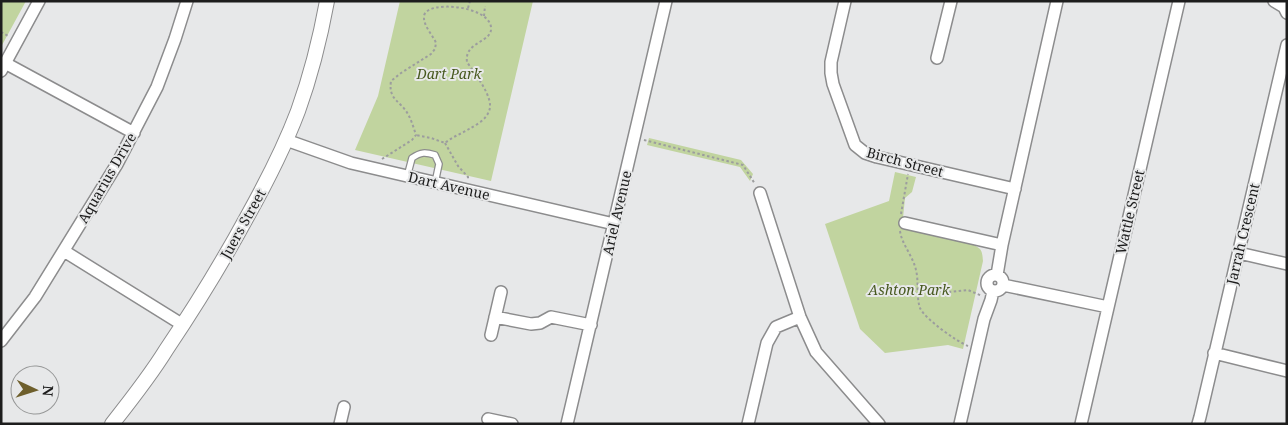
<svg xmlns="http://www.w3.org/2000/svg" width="1288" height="425" viewBox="0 0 1288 425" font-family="'Noto Serif',serif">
<rect width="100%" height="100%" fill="#e7e8e9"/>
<path fill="#c1d49f" d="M 1,1 L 26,1 L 1,47 Z
M 400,1 L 533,1 L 491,181 L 355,150 L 378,96 Z
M 649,138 L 741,160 L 753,174 L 750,181 L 740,167 L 647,145 Z
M 895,172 L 916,177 L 912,192 L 905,198 L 902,228 L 972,244 C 982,249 982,250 983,261 L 963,349 L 948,345 L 885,353 L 860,329 L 825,224 L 889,201 Z"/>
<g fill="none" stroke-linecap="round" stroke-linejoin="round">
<defs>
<path id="service" d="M 407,177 L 412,158 C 421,152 425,152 435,155 L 439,164 L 435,183"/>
<path id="minor" d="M 845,1 L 831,62 L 831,73 L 833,84 L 855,145 L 865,153 L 877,157 L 1015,189
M 1274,1 L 1284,7 L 1287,13
M 937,58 L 951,1
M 5,63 L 134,133
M 1,71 L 39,1
M 286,140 L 351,163 L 614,224
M 760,193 L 800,317 L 816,352 L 879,424
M 905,223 L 1002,245
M 64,251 L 183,325
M 1239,253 L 1287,264
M 997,275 L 1002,245 L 1057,1
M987 283a8 8 0 1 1 16 0a8 8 0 1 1-16 0Z
M 1003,285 L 1108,307
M 495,317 L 531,324 L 540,323 L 551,317 L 591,325
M 491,335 L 501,292
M 1,341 L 35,297 L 117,164 L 157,87 L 175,39 L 187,1
M 1214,353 L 1287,371
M 488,419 L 512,424
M 340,424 L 344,407
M 567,424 L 666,1
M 748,424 L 767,343 L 776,327 L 800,317
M 960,424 L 984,319 L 991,300 L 993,291
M 1081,424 L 1179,1
M 1198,424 L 1200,417 L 1287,45"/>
<path id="tertiary" d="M 112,424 C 131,400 150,376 166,350 C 195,307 222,263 247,217 C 266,183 284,148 298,111 C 311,75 320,39 327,1"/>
</defs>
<use href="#service" stroke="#8c8c8d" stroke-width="8"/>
<use href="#minor" stroke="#8c8c8d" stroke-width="14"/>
<use href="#tertiary" stroke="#8c8c8d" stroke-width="16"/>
<path stroke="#9c9d9e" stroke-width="2" stroke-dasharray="2.5 2.5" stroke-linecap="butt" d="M 468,8 L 470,1
M 484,16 L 485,6
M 1,32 L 8,36
M 644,140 L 743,165 L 755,184
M 445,143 L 458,166 L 468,177 L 468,180
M 382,159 L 412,140 L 416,135 C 414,129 412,122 409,116 C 401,100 388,101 391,81 L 401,73 L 431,54 L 435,49 L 436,43 C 433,35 423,26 424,16 C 426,0 488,5 491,27 C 493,43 464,41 467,62 C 474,73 495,98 489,111 C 486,120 476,125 469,129 C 461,134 452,137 445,143 L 431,138 L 416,135
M 901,214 L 908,174
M 900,231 C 902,245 913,256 916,270 C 919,282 916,296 920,308 C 925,319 956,341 968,346
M 919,288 L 950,292 L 968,290 L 982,296"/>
<use href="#service" stroke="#fff" stroke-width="5.5"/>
<use href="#minor" stroke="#fff" stroke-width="11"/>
<use href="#tertiary" stroke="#fff" stroke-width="14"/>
</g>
<g text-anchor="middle" stroke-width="4" stroke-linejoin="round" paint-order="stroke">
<g font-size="14" font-style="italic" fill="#47591f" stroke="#e7e8e9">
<text x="449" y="79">Dart Park</text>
<text x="909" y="295">Ashton Park</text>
</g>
<g font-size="14" fill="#1d1d1d" stroke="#e7e8e9">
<text transform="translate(905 162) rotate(15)" y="5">Birch Street</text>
<text transform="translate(107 178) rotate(-60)" y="5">Aquarius Drive</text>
<text transform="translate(449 186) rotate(13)" y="5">Dart Avenue</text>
<text transform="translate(1130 212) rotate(-77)" y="5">Wattle Street</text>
<text transform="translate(617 213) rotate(-77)" y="5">Ariel Avenue</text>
<text transform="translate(243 224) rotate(-61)" y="5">Juers Street</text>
<text transform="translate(1243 234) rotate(-77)" y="5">Jarrah Crescent</text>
</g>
</g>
<rect width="1288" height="425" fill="none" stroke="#1d1d1d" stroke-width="5"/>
<g transform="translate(35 390) rotate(94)"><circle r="24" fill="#e7e8e9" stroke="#969797"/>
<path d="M0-4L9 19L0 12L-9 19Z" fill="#6e5f2c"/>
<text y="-8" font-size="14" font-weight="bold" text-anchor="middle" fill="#1d1d1d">N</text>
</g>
</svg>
